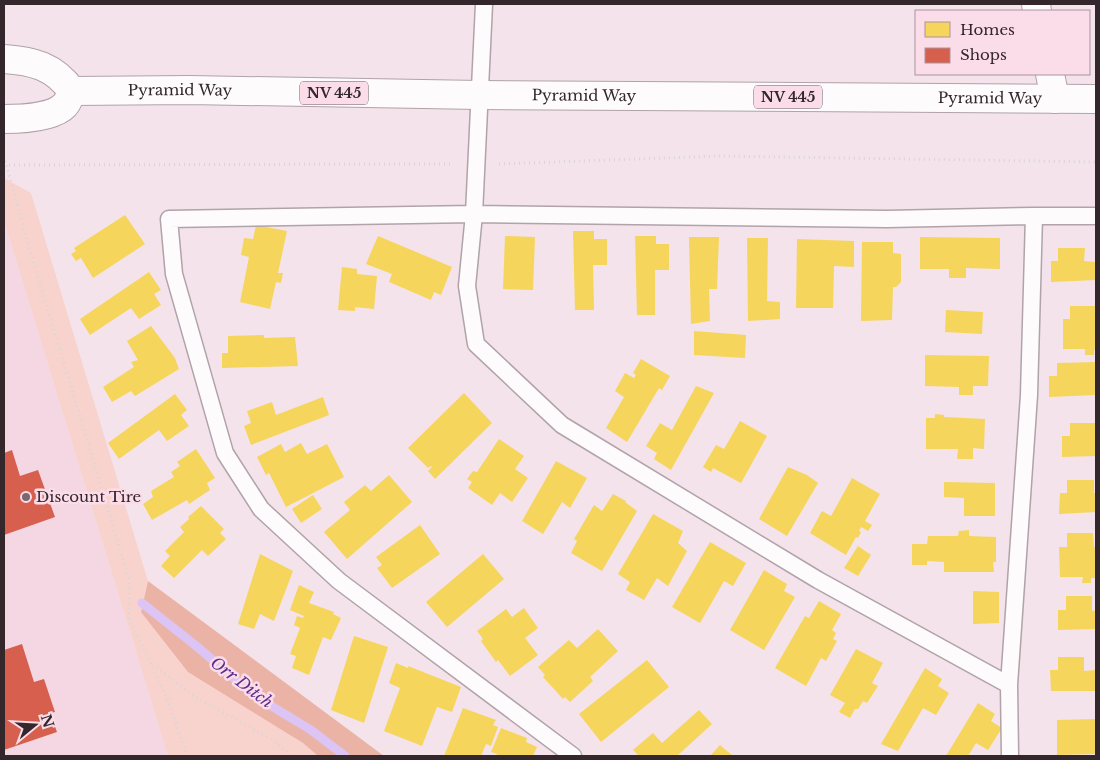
<svg xmlns="http://www.w3.org/2000/svg" width="1100" height="760" viewBox="0 0 1100 760" font-family="'Libre Baskerville',serif">
<rect width="100%" height="100%" fill="#f4e3ea"/>
<path fill="#f4d7e3" d="M 4,221 L 168,756 L 4,756 Z"/>
<path fill="#f8d3cd" d="M 4,178 L 31,193 L 148,581 L 141,612 L 303,743 L 318,756 L 168,756 L 4,221 Z"/>
<path fill="#ebb2a6" d="M 148,581 L 384,756 L 318,756 L 303,743 L 188,672 L 141,612 Z"/>
<path fill="#f6d55c" d="M 125,215 L 145,244 L 93,278 L 81,258 L 76,261 L 71,254 L 76,251 L 74,248 Z
M 256,225 L 287,231 L 278,273 L 283,273 L 281,283 L 276,282 L 270,309 L 240,302 L 249,257 L 241,255 L 244,238 L 253,239 Z
M 573,231 L 594,231 L 594,239 L 607,239 L 607,265 L 593,265 L 594,310 L 575,310 Z
M 378,236 L 452,267 L 441,295 L 434,292 L 431,300 L 389,282 L 392,274 L 366,264 Z
M 505,236 L 535,237 L 533,290 L 503,289 Z
M 635,236 L 656,236 L 656,244 L 669,244 L 669,270 L 655,270 L 655,315 L 637,315 Z
M 689,237 L 719,237 L 717,289 L 709,289 L 710,321 L 691,324 Z
M 920,237 L 1000,238 L 1000,269 L 966,268 L 966,278 L 949,278 L 949,269 L 920,269 Z
M 747,238 L 768,238 L 767,301 L 780,302 L 780,319 L 748,321 Z
M 797,239 L 854,241 L 854,267 L 834,266 L 833,308 L 796,308 Z
M 862,242 L 893,242 L 893,253 L 901,254 L 901,282 L 896,287 L 893,287 L 892,320 L 861,321 Z
M 1058,248 L 1085,248 L 1084,261 L 1096,262 L 1096,280 L 1051,282 L 1051,261 L 1058,261 Z
M 342,267 L 357,269 L 357,274 L 377,276 L 374,309 L 355,307 L 355,311 L 338,310 Z
M 149,272 L 161,290 L 154,294 L 161,305 L 139,319 L 131,308 L 90,335 L 80,319 Z
M 1070,306 L 1096,306 L 1096,350 L 1094,350 L 1094,355 L 1085,355 L 1085,349 L 1063,349 L 1063,319 L 1070,319 Z
M 946,310 L 983,312 L 982,334 L 945,332 Z
M 151,326 L 175,358 L 179,369 L 135,396 L 131,391 L 112,402 L 103,387 L 134,367 L 131,362 L 138,360 L 127,341 Z
M 694,331 L 746,335 L 745,358 L 694,355 Z
M 264,335 L 264,338 L 295,337 L 298,366 L 222,368 L 222,353 L 228,353 L 228,336 Z
M 925,355 L 989,356 L 988,386 L 973,386 L 973,395 L 959,395 L 959,387 L 925,386 Z
M 641,359 L 670,376 L 662,390 L 659,388 L 627,442 L 606,428 L 624,397 L 615,391 L 625,373 L 634,378 L 636,375 L 633,373 Z
M 1096,362 L 1096,395 L 1049,397 L 1049,376 L 1057,376 L 1057,363 Z
M 696,386 L 714,393 L 671,470 L 654,459 L 657,453 L 646,446 L 660,423 L 672,430 Z
M 464,393 L 492,423 L 435,479 L 428,471 L 432,467 L 431,466 L 428,468 L 408,448 Z
M 175,394 L 187,410 L 181,415 L 189,426 L 167,441 L 159,430 L 119,459 L 108,443 Z
M 323,397 L 329,415 L 251,445 L 244,426 L 251,423 L 247,411 L 272,402 L 276,415 Z
M 935,414 L 944,415 L 944,417 L 985,419 L 984,449 L 973,448 L 973,459 L 957,459 L 958,449 L 926,449 L 926,418 L 935,418 Z
M 740,421 L 767,436 L 741,483 L 713,468 L 711,472 L 703,467 L 716,445 L 724,449 Z
M 1070,423 L 1096,423 L 1096,456 L 1062,457 L 1062,436 L 1070,436 Z
M 499,439 L 524,456 L 515,469 L 528,478 L 512,502 L 500,493 L 492,505 L 468,488 L 472,482 L 467,479 L 473,471 L 477,472 Z
M 301,443 L 307,454 L 327,444 L 344,477 L 286,507 L 269,473 L 266,475 L 257,457 L 281,444 L 285,452 Z
M 196,449 L 215,478 L 207,483 L 210,490 L 189,504 L 187,500 L 152,520 L 143,504 L 153,497 L 151,491 L 174,477 L 171,472 L 180,466 L 177,462 Z
M 556,461 L 587,478 L 570,508 L 562,502 L 543,534 L 522,521 Z
M 788,467 L 807,475 L 818,483 L 787,536 L 759,519 Z
M 389,475 L 412,502 L 347,559 L 324,532 L 350,510 L 344,502 L 365,485 L 371,491 Z
M 852,478 L 880,494 L 865,521 L 872,525 L 868,531 L 861,527 L 859,531 L 861,532 L 858,538 L 856,537 L 846,555 L 810,533 L 822,511 L 831,516 Z
M 1067,480 L 1094,480 L 1094,493 L 1096,493 L 1096,512 L 1059,514 L 1060,493 L 1067,493 Z
M 944,482 L 995,483 L 995,516 L 964,516 L 964,498 L 944,497 Z
M 613,494 L 626,501 L 625,502 L 637,511 L 602,571 L 571,553 L 577,541 L 574,539 L 594,505 L 602,511 Z
M 313,495 L 322,509 L 301,523 L 292,509 Z
M 201,506 L 224,529 L 220,533 L 226,539 L 208,556 L 202,550 L 174,578 L 161,566 L 170,556 L 165,551 L 184,532 L 180,527 L 189,519 L 188,517 Z
M 653,514 L 683,531 L 678,543 L 687,551 L 668,586 L 657,578 L 644,600 L 626,590 L 630,582 L 618,574 Z
M 420,525 L 440,554 L 392,588 L 377,568 L 382,565 L 376,557 Z
M 969,530 L 969,536 L 996,537 L 996,562 L 993,562 L 994,572 L 944,572 L 944,562 L 927,561 L 927,565 L 912,565 L 912,544 L 927,544 L 928,536 L 958,536 L 959,531 Z
M 1067,533 L 1093,533 L 1094,547 L 1096,547 L 1096,578 L 1091,578 L 1091,583 L 1082,583 L 1083,577 L 1060,577 L 1059,547 L 1067,547 Z
M 710,542 L 746,563 L 733,586 L 724,581 L 700,623 L 672,607 Z
M 858,546 L 871,555 L 858,576 L 844,568 Z
M 260,554 L 293,571 L 274,621 L 260,614 L 254,629 L 238,624 Z
M 483,554 L 504,579 L 447,627 L 426,602 Z
M 764,570 L 787,584 L 784,591 L 795,597 L 764,650 L 730,630 Z
M 299,585 L 314,592 L 309,603 L 334,612 L 333,614 L 341,618 L 331,640 L 323,637 L 309,675 L 292,668 L 296,656 L 290,654 L 300,628 L 294,625 L 297,616 L 303,618 L 304,616 L 290,610 Z
M 973,591 L 999,592 L 999,623 L 973,624 Z
M 1066,596 L 1092,596 L 1092,611 L 1096,610 L 1096,629 L 1058,630 L 1058,610 L 1066,610 Z
M 819,601 L 841,614 L 832,630 L 836,633 L 833,639 L 837,641 L 826,661 L 821,658 L 806,686 L 775,668 L 805,616 L 809,618 Z
M 524,608 L 538,628 L 525,638 L 538,655 L 510,676 L 498,660 L 496,662 L 481,641 L 483,639 L 477,631 L 506,609 L 512,617 Z
M 598,629 L 618,651 L 590,677 L 593,681 L 570,702 L 565,697 L 563,699 L 543,677 L 545,675 L 538,667 L 569,640 L 577,648 Z
M 354,636 L 388,647 L 364,723 L 331,710 Z
M 856,649 L 883,663 L 872,683 L 878,686 L 867,703 L 863,701 L 858,709 L 855,709 L 850,718 L 839,712 L 845,703 L 830,695 Z
M 1058,657 L 1084,657 L 1084,671 L 1096,670 L 1096,691 L 1051,691 L 1050,670 L 1058,670 Z
M 647,660 L 669,687 L 601,742 L 579,714 Z
M 396,663 L 408,668 L 408,666 L 461,687 L 452,712 L 437,707 L 422,746 L 384,731 L 400,688 L 389,683 Z
M 925,668 L 942,679 L 938,686 L 949,693 L 936,715 L 923,708 L 898,751 L 881,744 Z
M 978,703 L 995,714 L 991,721 L 1002,728 L 988,750 L 976,743 L 968,756 L 946,756 Z
M 463,708 L 496,720 L 493,725 L 498,727 L 491,746 L 486,744 L 481,756 L 444,756 Z
M 699,710 L 712,724 L 677,756 L 639,756 L 633,750 L 653,733 L 662,743 Z
M 1096,719 L 1096,754 L 1057,755 L 1057,720 Z
M 501,728 L 527,738 L 526,742 L 537,747 L 533,756 L 496,756 L 497,754 L 491,752 Z
M 720,745 L 733,756 L 710,756 Z"/>
<path fill="#d6604d" d="M 12,450 L 20,476 L 38,470 L 55,517 L 4,535 L 4,453 Z
M 22,644 L 34,682 L 44,679 L 55,712 L 50,713 L 57,732 L 4,750 L 4,650 Z"/>
<g fill="none" stroke-linecap="round" stroke-linejoin="round">
<path stroke="#dcc4f4" stroke-width="9" d="M 142,603 L 195,645 L 255,696 L 311,730 L 345,756"/>
<defs>
<path id="lane" d="M 484,4 L 474,214 L 467,286 L 476,344 L 562,425 L 818,580 L 1009,685
M 1034,216 L 1096,216
M 573,756 L 339,581 L 261,509 L 225,453 L 174,274 L 169,219 L 474,214 L 887,219 L 1034,216 L 1029,395 L 1009,685 L 1010,756"/>
<path id="street" d="M 1036,4 L 1037,11
M 1050,74 L 1055,99"/>
<g id="primary">
<path d="M 4,59 C 33,61 54,66 72,91"/>
<path id="s1" d="M 72,91 L 189,90 L 479,95 L 1096,99"/>
<path d="M 4,119 C 20,119 53,118 65,105 C 68,102 70,95 72,91"/>
</g>
</defs>
<use href="#lane" stroke="#b0a3a9" stroke-width="19"/>
<use href="#street" stroke="#b0a3a9" stroke-width="30"/>
<use href="#primary" stroke="#b0a3a9" stroke-width="30"/>
<path stroke="#d9d5d6" stroke-width="3" stroke-dasharray="1 4" stroke-linecap="butt" d="M 4,156 L 30,251 L 129,579 L 129,619 L 168,700 L 187,756
M 499,164 L 720,156 L 1096,162
M 4,165 L 453,164
M 153,664 L 192,695 L 273,740 L 292,756"/>
<use href="#lane" stroke="#fdfbfc" stroke-width="16"/>
<use href="#street" stroke="#fdfbfc" stroke-width="28"/>
<use href="#primary" stroke="#fdfbfc" stroke-width="28"/>
</g>
<circle fill="#77696e" stroke="#fbdce9" stroke-width="2" cx="26" cy="497" r="5"/>
<g text-anchor="middle" stroke-width="5" stroke-linejoin="round" paint-order="stroke">
<g fill="#fbdce9" stroke="#6f5d65" stroke-width="1">
<rect x="300" y="81.5" width="68" height="23" rx="4"/>
<rect x="754" y="85.5" width="68" height="23" rx="4"/>
</g>
<g font-size="14" font-weight="bold" fill="#33272c">
<text x="334" y="98">NV 445</text>
<text x="788" y="102">NV 445</text>
</g>
<g font-size="15" fill="#33272c" stroke="#fbdce9">
<text dy="5" stroke="none"><textPath href="#s1" startOffset="108">Pyramid Way</textPath></text>
<text dy="5" stroke="none"><textPath href="#s1" startOffset="512">Pyramid Way</textPath></text>
<text dy="5" stroke="none"><textPath href="#s1" startOffset="918">Pyramid Way</textPath></text>
</g>
<g font-size="15" fill="#33272c" stroke="#fbdce9" text-anchor="start">
<text x="36" y="502">Discount Tire</text>
</g>
<g font-size="16" font-style="italic" fill="#5b2d8a" stroke="#fbdce9">
<text transform="translate(242 682) rotate(37)" y="6">Orr Ditch</text>
</g>
</g>
<rect width="1100" height="760" fill="none" stroke="#33272c" stroke-width="10"/>
<rect x="915" y="10" width="175" height="65" fill="#fbdce9" stroke="#ab949d"/>
<rect x="925" y="22" width="25" height="15" fill="#f6d55c" stroke="#ab949d"/>
<text x="960" y="35" font-size="15" fill="#33272c">Homes</text>
<rect x="925" y="48" width="25" height="15" fill="#d6604d" stroke="#ab949d"/>
<text x="960" y="60" font-size="15" fill="#33272c">Shops</text>
<g transform="translate(35 725) rotate(72)" stroke="#fbdce9" stroke-width="4" paint-order="stroke">
<path d="M0-4L9 19L0 12L-9 19Z" fill="#33272c"/>
<text y="-8" font-size="14" font-weight="bold" text-anchor="middle" fill="#33272c">N</text>
</g>
</svg>
